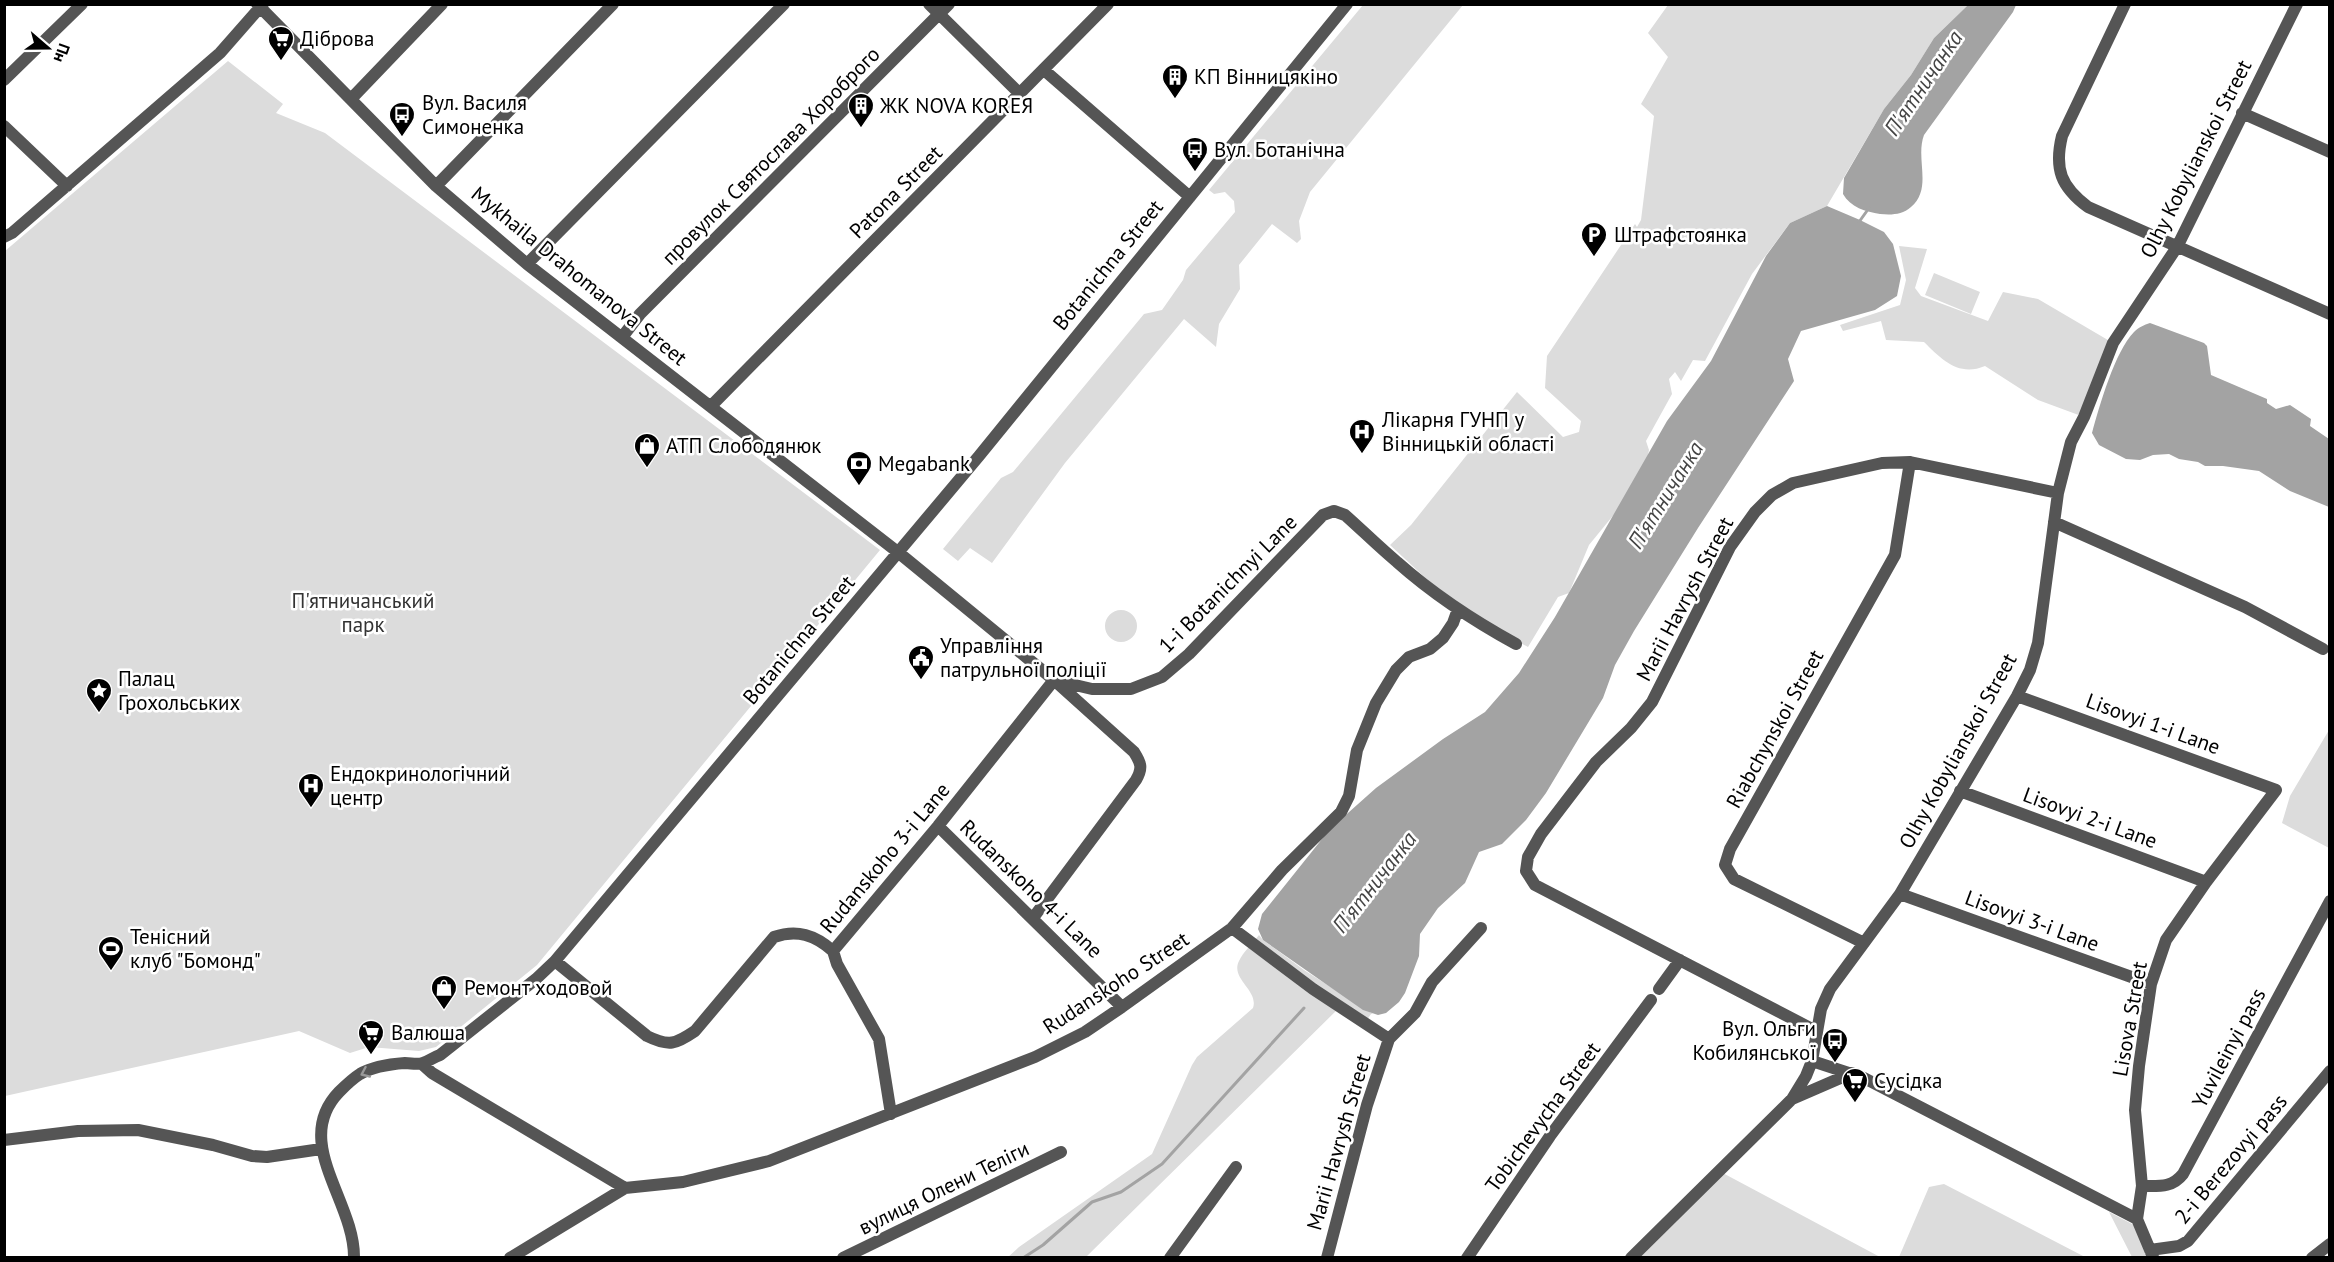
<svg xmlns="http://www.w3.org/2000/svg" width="2334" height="1262" viewBox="0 0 2334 1262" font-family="'PT Sans',sans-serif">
<rect width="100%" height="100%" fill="#fff"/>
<path fill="#dcdcdc" d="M 1363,5 L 1463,5 L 1310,192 L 1299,221 L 1301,239 L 1297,243 L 1272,224 L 1239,265 L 1240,289 L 1219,324 L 1216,347 L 1184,319 L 1065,463 L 992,563 L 970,548 L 958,561 L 943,549 L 1001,478 L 1013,472 L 1144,314 L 1162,310 L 1183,280 L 1186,270 L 1235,212 L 1234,201 L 1225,192 L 1214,194 L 1209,190 Z
M 1668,5 L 1968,5 L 1934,38 L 1911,75 L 1884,109 L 1827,206 L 1790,223 L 1752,274 L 1705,361 L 1693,360 L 1681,381 L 1675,372 L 1669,379 L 1672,394 L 1646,441 L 1649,450 L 1643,479 L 1589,545 L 1569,593 L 1558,597 L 1528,647 L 1480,620 L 1433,585 L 1390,545 L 1411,525 L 1517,392 L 1563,437 L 1579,432 L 1581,421 L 1545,388 L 1547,356 L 1635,224 L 1637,227 L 1641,220 L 1654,116 L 1641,104 L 1668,57 L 1648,33 Z
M 228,61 L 283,104 L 276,113 L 325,133 L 880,550 L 537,965 L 436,1047 L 419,1051 L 369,1047 L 350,1053 L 299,1031 L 5,1096 L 5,251 Z
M 1899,246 L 1927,249 L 1915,288 L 1921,296 L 1988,321 L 2003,292 L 2038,299 L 2113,343 L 2084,417 L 2038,400 L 1985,366 C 1959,377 1942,360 1924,342 L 1886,340 L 1881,321 L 1843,331 L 1840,325 L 1900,305 L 1906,280 Z
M 1934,273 L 1980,292 L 1971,314 L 1925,295 Z
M1105 626a16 16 0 1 1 32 0a16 16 0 1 1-32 0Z
M 2329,730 L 2329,848 L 2282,823 L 2290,796 Z
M 1259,935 L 1263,940 L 1304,970 L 1373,1014 L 1371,1014 L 1365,1023 L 1340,1007 L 1086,1257 L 1007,1258 L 1019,1247 L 1152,1154 L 1192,1065 L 1197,1057 L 1253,1008 C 1259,990 1230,979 1239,961 C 1243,952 1253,943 1259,935 Z
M 1719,1171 L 1880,1257 L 1631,1258 Z
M 1944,1184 L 2085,1257 L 1899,1257 L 1929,1187 Z
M 2109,1212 L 2134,1225 L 2148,1257 L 2132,1257 Z"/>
<path fill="#a3a3a3" d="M 1968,5 L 2016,5 L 2013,12 L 1924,135 C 1915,159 1933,188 1911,207 C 1902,215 1891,215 1880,214 C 1866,212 1850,207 1843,194 L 1844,178 L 1884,109 L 1911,75 L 1934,38 Z
M 1827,206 L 1860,220 L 1884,232 L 1893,244 L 1901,276 L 1897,296 L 1875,310 L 1801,331 L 1788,359 L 1794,381 L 1698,528 L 1634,631 L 1615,665 L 1603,698 L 1546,793 L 1526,820 L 1502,844 L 1479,852 L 1465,883 L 1438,908 L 1420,934 L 1419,956 L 1405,993 L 1399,1002 L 1386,1013 L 1378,1015 L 1363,1010 L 1263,940 L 1258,929 L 1262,914 L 1330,829 L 1376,788 L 1443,739 L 1485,712 L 1519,673 L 1555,617 L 1667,421 L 1711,361 L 1766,256 L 1790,223 Z
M 2150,323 L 2204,343 L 2207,346 L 2211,375 L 2267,399 L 2267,403 L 2276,409 L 2290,405 L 2311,419 L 2310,426 L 2329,439 L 2329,507 L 2290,491 L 2259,471 L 2223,466 L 2205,466 L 2198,462 L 2179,459 L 2169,454 L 2153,455 L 2140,460 L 2126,459 L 2099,445 L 2092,433 C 2099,407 2115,351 2134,332 C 2139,327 2144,325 2150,323 Z"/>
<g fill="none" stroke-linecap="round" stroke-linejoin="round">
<path stroke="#a3a3a3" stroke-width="3" d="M 1859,222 L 1869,208
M 1023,1258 L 1043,1245 L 1092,1202 L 1121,1192 L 1162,1164 L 1304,1008"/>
<path stroke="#555" stroke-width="12" d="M 257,4 L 436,186 L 527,264 L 899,553 L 1054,680 L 1134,752 C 1141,763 1143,768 1136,780 L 1033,918
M 929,4 L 1020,94
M 2125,4 L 2062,136 C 2054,169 2061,187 2088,207 L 2330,314
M 1044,70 L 1190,197
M 4,80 L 82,4
M 351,99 L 442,4
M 2242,113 L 2330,152
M 4,126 L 67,186
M 436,186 L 613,4
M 4,237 L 12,233 L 220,53 L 263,4
M 527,264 L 784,4
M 623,336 L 640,314 L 949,4
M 711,406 L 1108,4
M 2054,522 L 2245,607 L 2323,649
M 1058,681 L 1092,689 L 1131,689 L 1162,677 L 1189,654 L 1323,515 L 1334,511 L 1345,515 C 1362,530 1379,547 1397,562 C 1433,594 1474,621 1516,644
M 2017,696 L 2276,790 L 2206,882 L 2166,940 L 2151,984 L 2139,1066 L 2135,1110 L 2142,1186 L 2137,1219
M 1960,791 L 2206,882
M 938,826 L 1122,1007
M 1900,894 L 2151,984
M 1232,928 L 1313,989 L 1389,1039
M 1864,943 L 1734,879 L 1725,865 L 1730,849 L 1895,555 L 1910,462
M 555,961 L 647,1036 C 669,1047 676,1044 695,1031 L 774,937 C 797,929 815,935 833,951
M 1659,989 L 1680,960
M 1816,1031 L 1535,885 L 1526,871 L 1528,857 L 1541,834 L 1596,762 L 1631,728 L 1652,702 L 1730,547 L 1755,512 L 1772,495 L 1793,483 L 1882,463 L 1910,462 L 2058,493
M 1812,1061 L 1864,1078 L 2137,1219
M 422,1064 L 432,1073 L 625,1188
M 1792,1099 L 1852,1073
M 891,1114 L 879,1039 L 837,964 L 833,951 L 938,826 L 1054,680
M 4,1140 L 78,1131 L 138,1130 L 213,1145 L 252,1156 L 267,1157 L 321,1149
M 2142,1186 C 2159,1186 2172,1188 2183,1174 L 2330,901
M 2137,1219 L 2153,1257
M 2150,1250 L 2179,1246 L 2188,1241 L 2330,1071
M 354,1258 C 355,1201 291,1142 339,1092 C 345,1086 352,1079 360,1074 C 372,1067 391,1064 405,1063 C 411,1063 417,1065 423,1063 C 429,1061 434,1057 440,1055 L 536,979 L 555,961 L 979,456 L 1347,4
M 510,1258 L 625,1188 L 683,1182 L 769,1161 L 1035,1057 L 1085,1032 L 1122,1007 L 1232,928 L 1282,870 L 1341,812 L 1349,796 L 1357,750 L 1376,703 L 1396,670 L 1409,657 L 1430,649 L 1443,638 L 1453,623 L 1458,609
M 843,1258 L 1061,1152
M 1170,1258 L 1236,1167
M 1327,1258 L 1367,1105 L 1389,1039 L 1415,1013 L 1432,982 L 1481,928
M 1467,1258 L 1550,1136 L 1651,1000
M 1631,1258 L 1792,1099 L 1806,1076 L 1812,1061 L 1821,1009 L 1830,989 L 1900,894 L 2017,696 L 2030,670 L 2038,643 L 2058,493 L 2071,442 L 2084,417 L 2113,343 L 2177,247 L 2297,4
M 2312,1258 L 2330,1244"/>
</g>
<defs><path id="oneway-chevron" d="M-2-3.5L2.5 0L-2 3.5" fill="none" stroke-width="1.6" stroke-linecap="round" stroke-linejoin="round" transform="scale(1.5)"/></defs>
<use stroke="#999" href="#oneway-chevron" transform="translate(365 1073) rotate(156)"/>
<defs>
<symbol id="supermarket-pin" viewBox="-11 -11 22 30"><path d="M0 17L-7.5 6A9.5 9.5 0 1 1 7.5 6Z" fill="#000" stroke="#fff"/><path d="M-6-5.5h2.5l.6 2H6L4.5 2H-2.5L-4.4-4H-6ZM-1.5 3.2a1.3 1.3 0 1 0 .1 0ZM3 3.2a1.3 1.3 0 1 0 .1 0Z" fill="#fff"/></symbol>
<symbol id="building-pin" viewBox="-11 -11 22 30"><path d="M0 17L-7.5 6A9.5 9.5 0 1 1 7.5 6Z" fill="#000" stroke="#fff"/><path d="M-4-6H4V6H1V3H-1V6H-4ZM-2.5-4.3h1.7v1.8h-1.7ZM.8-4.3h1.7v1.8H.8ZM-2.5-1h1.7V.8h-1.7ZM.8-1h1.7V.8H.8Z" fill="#fff"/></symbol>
<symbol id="bus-pin" viewBox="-11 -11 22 30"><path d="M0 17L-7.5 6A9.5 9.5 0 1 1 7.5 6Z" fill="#000" stroke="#fff"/><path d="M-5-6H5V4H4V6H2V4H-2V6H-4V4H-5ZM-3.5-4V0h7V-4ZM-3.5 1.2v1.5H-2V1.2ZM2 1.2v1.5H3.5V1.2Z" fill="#fff"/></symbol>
<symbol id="parking-pin" viewBox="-11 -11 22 30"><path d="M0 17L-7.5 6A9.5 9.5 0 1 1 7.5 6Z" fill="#000" stroke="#fff"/><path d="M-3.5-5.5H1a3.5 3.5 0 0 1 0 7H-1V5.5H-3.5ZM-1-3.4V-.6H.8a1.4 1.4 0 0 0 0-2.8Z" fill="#fff"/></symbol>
<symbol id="hospital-pin" viewBox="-11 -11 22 30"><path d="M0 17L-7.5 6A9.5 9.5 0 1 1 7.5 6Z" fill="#000" stroke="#fff"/><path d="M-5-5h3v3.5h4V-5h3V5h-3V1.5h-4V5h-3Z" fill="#fff"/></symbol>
<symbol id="shop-pin" viewBox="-11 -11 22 30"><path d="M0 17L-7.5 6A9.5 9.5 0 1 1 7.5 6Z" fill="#000" stroke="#fff"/><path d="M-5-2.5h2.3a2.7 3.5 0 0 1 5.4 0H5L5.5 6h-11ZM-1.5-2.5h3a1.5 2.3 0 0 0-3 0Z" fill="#fff"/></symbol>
<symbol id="bank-pin" viewBox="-11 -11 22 30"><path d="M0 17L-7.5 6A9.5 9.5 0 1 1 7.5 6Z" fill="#000" stroke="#fff"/><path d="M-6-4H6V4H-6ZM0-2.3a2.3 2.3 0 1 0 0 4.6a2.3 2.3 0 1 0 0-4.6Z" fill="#fff"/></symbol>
<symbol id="civic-pin" viewBox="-11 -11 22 30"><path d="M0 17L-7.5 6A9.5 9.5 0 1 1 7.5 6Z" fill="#000" stroke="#fff"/><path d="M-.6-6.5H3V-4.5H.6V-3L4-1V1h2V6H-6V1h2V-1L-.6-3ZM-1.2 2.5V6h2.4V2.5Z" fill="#fff"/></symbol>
<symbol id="sight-pin" viewBox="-11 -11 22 30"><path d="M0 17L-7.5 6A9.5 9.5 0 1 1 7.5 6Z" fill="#000" stroke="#fff"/><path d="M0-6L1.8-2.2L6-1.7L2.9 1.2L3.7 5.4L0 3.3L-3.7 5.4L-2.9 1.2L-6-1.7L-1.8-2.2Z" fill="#fff"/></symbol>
<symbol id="stadium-pin" viewBox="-11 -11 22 30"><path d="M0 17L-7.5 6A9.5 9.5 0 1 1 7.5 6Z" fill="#000" stroke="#fff"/><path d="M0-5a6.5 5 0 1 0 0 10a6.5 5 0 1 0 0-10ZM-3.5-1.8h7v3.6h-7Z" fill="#fff"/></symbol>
</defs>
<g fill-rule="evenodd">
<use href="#supermarket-pin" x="266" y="24" width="30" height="40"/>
<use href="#building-pin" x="1160" y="62" width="30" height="40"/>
<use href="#building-pin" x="846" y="91" width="30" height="40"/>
<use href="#bus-pin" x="387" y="100" width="30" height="40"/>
<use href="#bus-pin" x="1180" y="135" width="30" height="40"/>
<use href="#parking-pin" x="1579" y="220" width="30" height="40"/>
<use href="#hospital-pin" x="1347" y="417" width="30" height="40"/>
<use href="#shop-pin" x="632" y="431" width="30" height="40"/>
<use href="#bank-pin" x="844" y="449" width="30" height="40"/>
<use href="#civic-pin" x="906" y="643" width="30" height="40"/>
<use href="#sight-pin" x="84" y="676" width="30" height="40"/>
<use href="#hospital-pin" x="296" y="771" width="30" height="40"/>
<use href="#stadium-pin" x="96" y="934" width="30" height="40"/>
<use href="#shop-pin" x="429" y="973" width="30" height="40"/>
<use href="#supermarket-pin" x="356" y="1018" width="30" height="40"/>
<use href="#bus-pin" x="1820" y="1026" width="30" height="40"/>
<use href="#supermarket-pin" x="1840" y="1066" width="30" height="40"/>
</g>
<g text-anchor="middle" stroke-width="5" stroke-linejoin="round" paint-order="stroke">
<g font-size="21" fill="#000" stroke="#fff" text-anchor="start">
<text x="300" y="46">Діброва</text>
<text x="1194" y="84">КП Вінницякіно</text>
<text x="422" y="110">Вул. Василя<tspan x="422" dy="24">Симоненка</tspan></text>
<text x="880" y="113">ЖК NOVA KOREЯ</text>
<text x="1214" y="157">Вул. Ботанічна</text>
<text x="1614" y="242">Штрафстоянка</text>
<text x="1382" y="427">Лікарня ГУНП у<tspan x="1382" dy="24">Вінницькій області</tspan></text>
<text x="666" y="453">АТП Слободянюк</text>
<text x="878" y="471">Megabank</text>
<text x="940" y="653">Управління<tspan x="940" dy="24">патрульної поліції</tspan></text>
<text x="118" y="686">Палац<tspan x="118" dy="24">Грохольських</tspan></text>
<text x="330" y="781">Ендокринологічний<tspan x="330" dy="24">центр</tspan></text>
<text x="130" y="944">Тенісний<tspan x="130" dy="24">клуб "Бомонд"</tspan></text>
<text x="464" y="995">Ремонт ходовой</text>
<text x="1816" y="1036" text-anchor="end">Вул. Ольги<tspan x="1816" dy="24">Кобилянської</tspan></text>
<text x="391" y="1040">Валюша</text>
<text x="1874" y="1088">Сусідка</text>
</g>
<g font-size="21" fill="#000" stroke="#fff">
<text transform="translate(771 156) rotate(-45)" y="7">провулок Святослава Хороброго</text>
<text transform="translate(2196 159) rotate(-63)" y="7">Olhy Kobylianskoi Street</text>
<text transform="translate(896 192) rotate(-45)" y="7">Patona Street</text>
<text transform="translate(1108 265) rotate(-51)" y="7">Botanichna Street</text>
<text transform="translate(579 276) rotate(39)" y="7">Mykhaila Drahomanova Street</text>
<text transform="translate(1228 584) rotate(-45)" y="7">1-i Botanichnyi Lane</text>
<text transform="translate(1685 599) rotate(-62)" y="7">Marii Havrysh Street</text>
<text transform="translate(799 640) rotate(-50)" y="7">Botanichna Street</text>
<text transform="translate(2153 724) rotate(20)" y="7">Lisovyi 1-i Lane</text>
<text transform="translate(1775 729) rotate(-61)" y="7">Riabchynskoi Street</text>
<text transform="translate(1958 751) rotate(-61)" y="7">Olhy Kobylianskoi Street</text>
<text transform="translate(2090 818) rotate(20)" y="7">Lisovyi 2-i Lane</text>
<text transform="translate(885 858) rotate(-50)" y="7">Rudanskoho 3-i Lane</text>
<text transform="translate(1031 889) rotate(44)" y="7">Rudanskoho 4-i Lane</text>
<text transform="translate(2032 921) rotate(20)" y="7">Lisovyi 3-i Lane</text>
<text transform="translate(1116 983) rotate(-33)" y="7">Rudanskoho Street</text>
<text transform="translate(2130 1019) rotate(-80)" y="7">Lisova Street</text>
<text transform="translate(2229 1048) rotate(-62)" y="7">Yuvileinyi pass</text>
<text transform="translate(1543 1117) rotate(-54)" y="7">Tobichevycha Street</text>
<text transform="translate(1339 1142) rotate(-74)" y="7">Marii Havrysh Street</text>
<text transform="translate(2231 1159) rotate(-50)" y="7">2-i Berezovyi pass</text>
<text transform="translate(944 1188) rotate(-26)" y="7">вулиця Олени Теліги</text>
</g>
<g font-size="21" fill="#333" stroke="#fff">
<text x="363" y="608">П'ятничанський<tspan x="363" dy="24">парк</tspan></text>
</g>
<g font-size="22" font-style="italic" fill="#444" stroke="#fff">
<text transform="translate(1923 83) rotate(-56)" y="8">П'ятничанка</text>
<text transform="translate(1665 495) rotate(-58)" y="8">П'ятничанка</text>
<text transform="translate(1374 882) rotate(-52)" y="8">П'ятничанка</text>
</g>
</g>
<rect width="2334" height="1262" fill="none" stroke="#000000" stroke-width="12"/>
<g transform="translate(48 48) rotate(110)" stroke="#ffffff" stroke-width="4.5" paint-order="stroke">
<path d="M0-4.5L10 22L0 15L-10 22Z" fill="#000000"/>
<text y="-9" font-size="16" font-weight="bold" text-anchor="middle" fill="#000000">Пн</text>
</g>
</svg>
